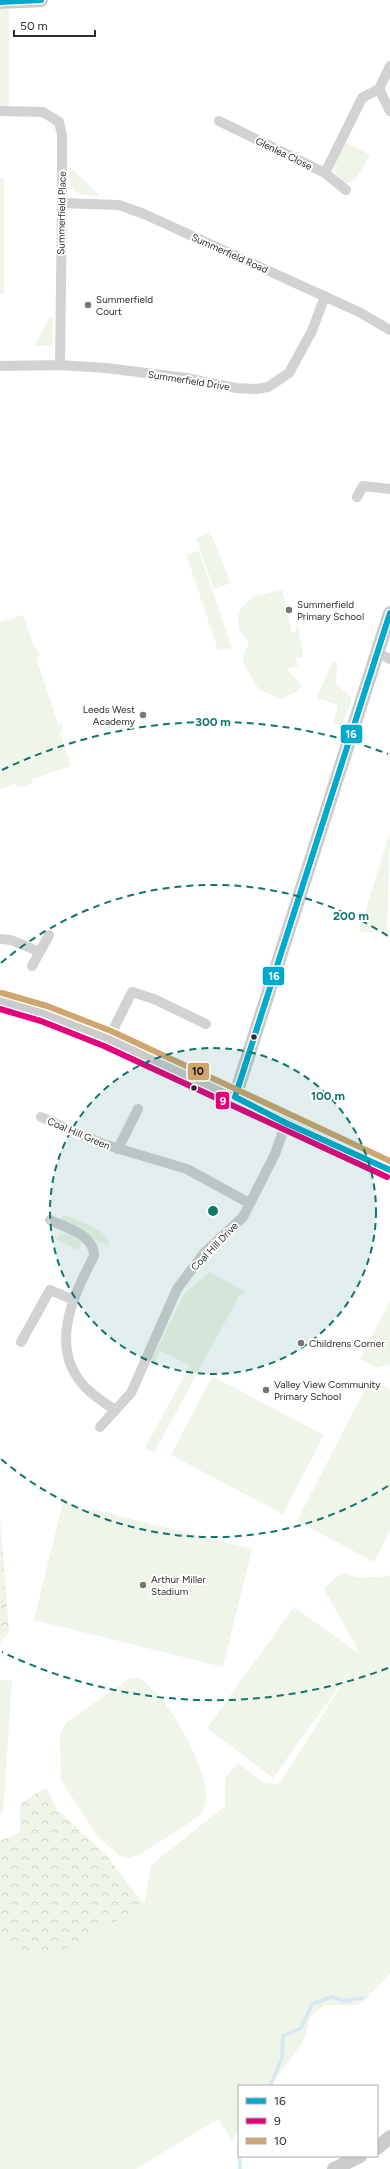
<svg xmlns="http://www.w3.org/2000/svg" width="390" height="2169" viewBox="0 0 390 2169" font-family="Figtree,sans-serif">
<defs>
<pattern id="forest-crowns" width="20" height="18" patternUnits="userSpaceOnUse"><rect width="20" height="18" fill="#f0f5ea"/><path d="M2 6a3 3 0 1 1 6 0M12 15a3 3 0 1 1 6 0" fill="none" stroke="#ced2c9"/></pattern>
</defs>
<rect width="100%" height="100%" fill="#fff"/>
<path fill="#f0f5ea" d="M 0,9 L 9,9 L 9,108 L 0,108 Z
M 346,142 L 370,155 L 356,179 L 348,183 L 343,182 L 334,171 L 335,163 Z
M 69,166 L 100,196 C 73,196 70,193 69,166 Z
M 0,178 L 4,178 L 4,294 L 0,294 Z
M 50,317 L 53,317 L 52,346 L 34,346 Z
M 210,532 L 231,583 L 214,589 L 196,538 Z
M 199,551 L 232,648 L 218,650 L 186,554 Z
M 282,590 L 292,633 L 296,632 L 295,626 L 298,626 L 303,657 L 297,658 L 295,654 L 298,666 L 287,669 L 302,686 L 295,692 L 282,699 L 259,690 L 243,662 L 244,654 L 249,642 L 239,629 L 238,617 L 240,609 L 253,596 Z
M 23,615 L 34,648 L 37,648 L 40,655 L 36,657 L 58,724 L 61,723 L 63,731 L 60,732 L 71,766 L 32,779 L 33,783 L 17,788 L 16,784 L 0,789 L 0,622 Z
M 337,662 L 336,684 L 352,698 L 342,726 L 333,723 L 338,705 L 317,698 L 331,664 Z
M 390,832 L 387,932 L 359,932 Z
M 63,1214 C 76,1220 110,1230 109,1246 L 60,1222 Z
M 68,1234 L 82,1242 L 78,1250 L 56,1239 L 60,1235 Z
M 210,1272 L 246,1292 L 239,1296 L 154,1453 L 145,1448 L 190,1365 L 160,1351 L 154,1363 L 151,1361 L 184,1294 Z
M 390,1301 L 390,1365 L 377,1368 L 360,1359 Z
M 212,1376 L 324,1435 L 283,1514 L 171,1455 Z
M 370,1379 L 390,1389 L 390,1531 L 374,1562 L 297,1521 Z
M 63,1502 L 252,1549 L 223,1667 L 34,1620 Z
M 346,1573 L 358,1578 L 390,1576 L 390,1974 L 364,2001 L 356,2005 L 324,2005 L 311,2016 L 304,2040 L 271,2086 L 239,2086 L 239,2130 L 232,2140 L 218,2119 L 136,2169 L 0,2169 L 0,1929 L 11,1947 L 144,1904 L 151,1865 L 225,1806 L 225,1778 L 238,1763 L 264,1783 L 279,1784 L 355,1664 L 273,1778 L 207,1728 L 294,1607 L 360,1654 L 324,1589 L 336,1577 Z
M 130,1678 L 140,1678 C 147,1684 154,1690 160,1697 C 177,1717 219,1787 202,1812 C 197,1820 150,1847 139,1855 L 128,1858 L 120,1856 L 97,1836 L 61,1780 L 60,1733 L 67,1722 Z
M 0,1680 L 12,1681 L 3,1813 L 0,1812 Z"/>
<path fill="url(#forest-crowns)" d="M 0,1516 L 9,1632 L 0,1643 Z
M 46,1787 L 56,1808 L 106,1855 L 144,1904 L 93,1936 L 44,1958 L 11,1947 L 0,1929 L 0,1841 L 20,1832 L 20,1804 Z"/>
<g fill="none" stroke-linecap="round" stroke-linejoin="round">
<path stroke="#d4e9f3" stroke-width="3.5" d="M 270,2086 L 282,2058 L 283,2036 L 301,2028 L 312,2004 L 331,1997 L 345,2001 L 362,1998
M 239,2146 L 240,2169"/>
<path stroke="#d2d2d2" stroke-width="10" d="M 379,89 L 390,111
M 0,111 L 43,112 L 59,122 L 62,135 L 62,203 L 60,365
M 219,121 L 325,173 L 346,190
M 325,173 L 362,98 L 379,89 L 390,66
M 62,203 L 119,205 L 144,214 L 359,312 L 390,330
M 0,366 L 60,365 L 106,368 L 186,378 L 236,388 L 257,389 L 268,387 L 289,373 L 312,331 L 325,296
M 357,497 L 363,486 L 390,489
M 378,653 L 390,659
M 0,939 L 11,940 L 40,952
M 32,966 L 49,935
M 109,1038 L 132,992 L 154,999 L 206,1024
M 41,1117 L 103,1144 L 187,1169 L 249,1203
M 118,1149 L 138,1109
M 50,1220 C 66,1228 95,1235 94,1256 C 72,1297 47,1351 88,1390 C 96,1397 106,1404 115,1410
M 21,1342 L 50,1290 L 74,1300
M 100,1427 L 131,1393 L 177,1289 L 204,1253 L 243,1217 L 275,1154 L 286,1123"/>
<path stroke="#cbcbcb" stroke-width="14" d="M 0,2 L 41,0
M 0,1001 C 60,1015 114,1041 170,1067 C 243,1101 316,1137 390,1170
M 235,1097 L 390,613
M 377,2148 L 390,2137
M 334,2169 L 360,2156"/>
<defs>
<path id="bus-1" d="M 0,2 L 41,0
M 235,1097 L 390,613
M 235,1097 L 286,1123 L 390,1170"/>
<path id="bus-2" d="M 0,1009 L 41,1021 L 104,1046 L 387,1177"/>
<path id="bus-3" d="M 2,993 L 47,1006 L 111,1031 L 390,1161"/>
</defs>
<use href="#bus-1" stroke="#fff" stroke-width="9"/>
<use href="#bus-2" stroke="#fff" stroke-width="9"/>
<use href="#bus-3" stroke="#fff" stroke-width="9"/>
<use href="#bus-1" stroke="#00a9ce" stroke-width="6"/>
<use href="#bus-2" stroke="#e5007d" stroke-width="6"/>
<use href="#bus-3" stroke="#cfa66e" stroke-width="6"/>
</g>
<circle cx="213" cy="1211" r="163" fill="#0f766e" fill-opacity=".12"/>
<g fill="none" stroke="#0f766e" stroke-width="2" stroke-dasharray="7 5">
<circle cx="213" cy="1211" r="163"/>
<path d="M388 1486A326 326 0 0 1 1 1459M1 963A326 326 0 0 1 388 936"/>
<path d="M388 1668A489 489 0 0 1 2 1652M2 770A489 489 0 0 1 388 754"/>
</g>
<g fill="#767676" stroke="#fff" stroke-width="1.5">
<circle cx="88" cy="305" r="4"/>
<circle cx="289" cy="610" r="4"/>
<circle cx="143" cy="715" r="4"/>
<circle cx="301" cy="1343" r="4"/>
<circle cx="266" cy="1390" r="4"/>
<circle cx="143" cy="1585" r="4"/>
</g>
<g fill="#2d2d2d" stroke="#fff" stroke-width="1.5">
<circle cx="254" cy="1037" r="3.5"/>
<circle cx="194" cy="1088" r="3.5"/>
</g>
<g text-anchor="middle" stroke-width="4" stroke-linejoin="round" paint-order="stroke">
<g font-size="10" fill="#2d2d2d" stroke="#fff">
<text transform="translate(284 153) rotate(26)" y="4">Glenlea Close</text>
<text transform="translate(61 213) rotate(-89)" y="4">Summerfield Place</text>
<text transform="translate(230 253) rotate(24)" y="4">Summerfield Road</text>
<text transform="translate(189 380) rotate(9)" y="4">Summerfield Drive</text>
<text transform="translate(79 1133) rotate(23)" y="4">Coal Hill Green</text>
<text transform="translate(214 1246) rotate(-46)" y="4">Coal Hill Drive</text>
</g>
<g font-size="10" fill="#2d2d2d" stroke="#fff" text-anchor="start">
<text x="96" y="303">Summerfield<tspan x="96" dy="12">Court</tspan></text>
<text x="297" y="608">Summerfield<tspan x="297" dy="12">Primary School</tspan></text>
<text x="135" y="713" text-anchor="end">Leeds West<tspan x="135" dy="12">Academy</tspan></text>
<text x="309" y="1347">Childrens Corner</text>
<text x="274" y="1388">Valley View Community<tspan x="274" dy="12">Primary School</tspan></text>
<text x="151" y="1583">Arthur Miller<tspan x="151" dy="12">Stadium</tspan></text>
</g>
</g>
<circle cx="213" cy="1211" r="6" fill="#0f766e" stroke="#fff" stroke-width="2"/>
<g font-size="12" text-anchor="middle" font-weight="bold" fill="#0f766e" stroke="#fff" stroke-width="4" stroke-linejoin="round" paint-order="stroke">
<text x="213" y="726">300 m</text>
<text x="351" y="920">200 m</text>
<text x="328" y="1100">100 m</text>
</g>
<g stroke="#fff" stroke-width="1.5">
<rect x="340" y="724" width="23" height="20" rx="4" fill="#00a9ce"/>
<rect x="262" y="966" width="23" height="20" rx="4" fill="#00a9ce"/>
<rect x="187" y="1062" width="23" height="19" rx="4" fill="#cfa66e"/>
<rect x="215" y="1091" width="15" height="19" rx="4" fill="#e5007d"/>
</g>
<g font-size="11" text-anchor="middle" font-weight="bold" fill="#fff">
<text x="351" y="738">16</text>
<text x="274" y="980">16</text>
<text x="223" y="1105">9</text>
</g>
<g font-size="11" text-anchor="middle" font-weight="bold" fill="#111">
<text x="198" y="1075">10</text>
</g>
<rect x="238" y="2085" width="140" height="72" fill="#ffffff" stroke="#ababab"/>
<rect x="246" y="2098" width="20" height="6" fill="#00a9ce" stroke="#ababab"/>
<text x="274" y="2105" font-size="12" fill="#2d2d2d">16</text>
<rect x="246" y="2118" width="20" height="6" fill="#e5007d" stroke="#ababab"/>
<text x="274" y="2125" font-size="12" fill="#2d2d2d">9</text>
<rect x="246" y="2138" width="20" height="6" fill="#cfa66e" stroke="#ababab"/>
<text x="274" y="2145" font-size="12" fill="#2d2d2d">10</text>
<path d="M14 30v6h81v-6" fill="none" stroke="#2d2d2d" stroke-width="2"/>
<text x="20" y="30" font-size="12" fill="#2d2d2d" stroke="#ffffff" stroke-width="3" paint-order="stroke">50 m</text>
</svg>
